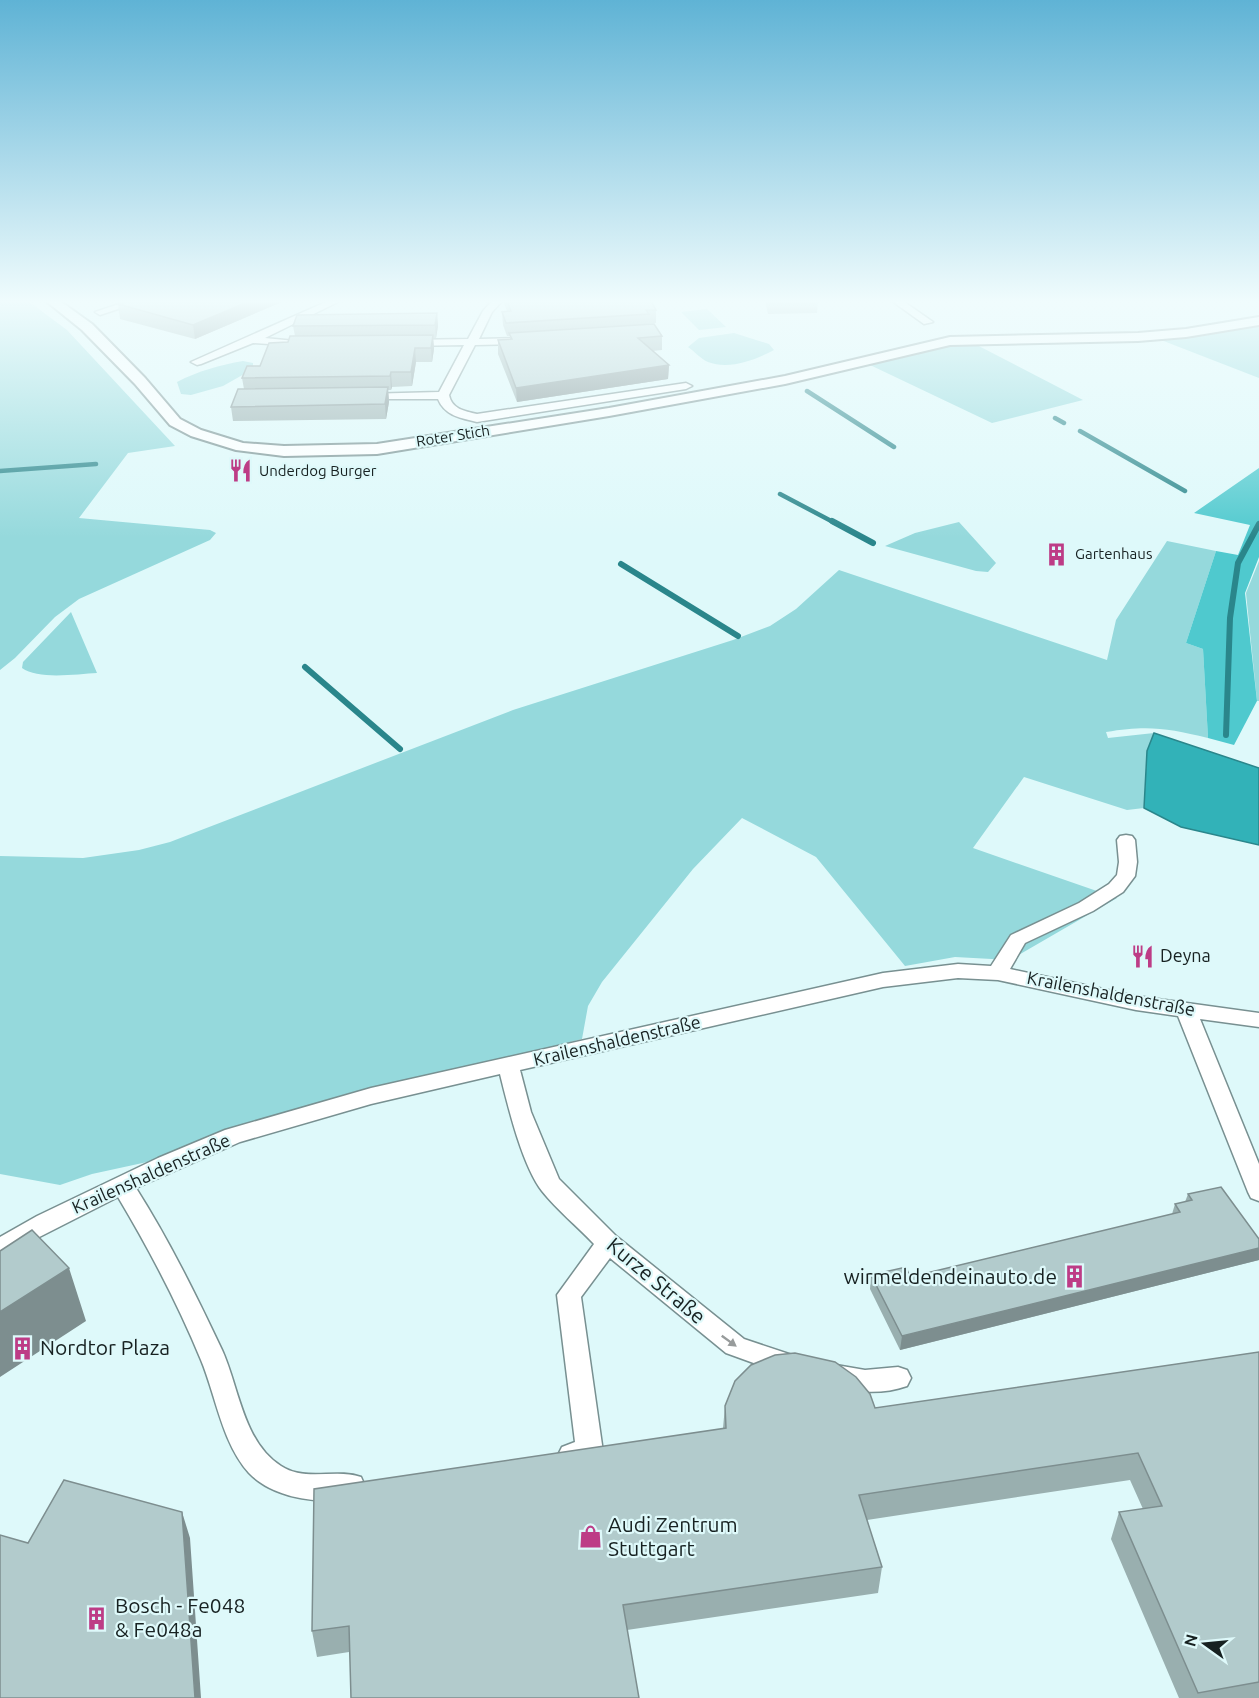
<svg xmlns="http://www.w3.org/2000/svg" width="1259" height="1698" viewBox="0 0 1259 1698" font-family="Ubuntu,sans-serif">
<rect width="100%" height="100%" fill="#def9fa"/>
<path fill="#95d9dc" d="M 0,301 L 28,301 L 67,330 L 175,446 L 128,453 L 79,518 L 210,530 L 216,533 L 210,540 L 79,599 L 55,617 L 15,658 L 0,670 Z
M 707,309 L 726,327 L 699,330 L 681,312 Z
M 1259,325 L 1259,378 L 1161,340 Z
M 734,333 L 769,344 L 774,350 C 755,360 729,370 708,362 C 701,359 694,351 688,347 L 699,338 Z
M 971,342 L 1083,400 L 992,423 L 870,365 L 948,344 Z
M 243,361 L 253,363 L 253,369 L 223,386 L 191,395 L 181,394 L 177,382 C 198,371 220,365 243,361 Z
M 959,522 L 996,563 L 988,572 L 976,571 L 885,546 L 915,533 Z
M 1167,541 L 1216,551 L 1186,643 L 1203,649 L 1208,738 C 1168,728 1147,725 1106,732 L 1108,738 L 1154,733 L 1147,751 L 1144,808 L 1127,810 L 1024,777 L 973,848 L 1117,898 L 1010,960 L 955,957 L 905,966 L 816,857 L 742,818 L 693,869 L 602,982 L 588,1006 L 582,1039 L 517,1056 L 353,1092 L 246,1124 L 161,1159 L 92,1174 L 60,1185 L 0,1174 L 0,856 L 83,858 L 139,850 L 170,842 L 513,710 L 733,640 L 770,626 L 796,609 L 839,570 L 1107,660 L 1116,620 Z
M 1259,561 L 1259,701 L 1257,701 L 1246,593 Z
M 71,612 L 97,673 C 77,674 38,680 22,668 L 23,662 Z"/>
<path fill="#4fc9ce" d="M 1259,468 L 1259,557 L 1245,593 L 1257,701 L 1234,745 L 1208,738 L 1203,649 L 1186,643 L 1216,551 L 1238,555 L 1250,525 L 1194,513 Z"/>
<path fill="#32b2b8" stroke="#2a868b" stroke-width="1.5" d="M 1154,733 L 1259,768 L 1259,845 L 1181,827 L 1144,808 L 1147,751 Z"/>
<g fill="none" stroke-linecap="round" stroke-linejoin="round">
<path stroke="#2a868b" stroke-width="4.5" d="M 807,391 L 894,447
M 1055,418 L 1064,423
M 1080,431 L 1185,491
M 0,471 L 96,464
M 780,494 L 835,523"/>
<path stroke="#2a868b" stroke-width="6" d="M 832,521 L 873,543
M 621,564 L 738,636
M 305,667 L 400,749
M 1226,735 L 1230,618 L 1238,563 L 1259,524"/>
<defs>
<path id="minor" d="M 128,301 L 142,301 L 100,315 L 95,312 Z
M 328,301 L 340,301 L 265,338 L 295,341 L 299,342 L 299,346 L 253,343 L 201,364 L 197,365 L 191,362 Z
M 492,301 L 502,301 L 492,312 L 479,339 L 523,338 L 528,341 L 523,344 L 475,345 L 449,395 C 452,409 464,411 477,414 L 686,383 L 692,386 L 686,389 L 477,422 C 461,418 445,416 438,399 L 360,399 L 358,397 L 364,394 L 439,392 L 464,345 L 409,346 L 404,343 L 409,340 L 468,339 L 483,311 Z
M 892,301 L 903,301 L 933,322 L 924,324 Z
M 1126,835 L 1132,836 L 1135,840 L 1137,862 L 1135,876 L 1123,892 L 1093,911 L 1025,943 L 1010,969 L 1136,996 L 1259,1013 L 1259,1027 L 1200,1019 L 1259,1164 L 1259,1201 L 1251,1198 L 1248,1192 L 1178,1016 L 1136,1010 L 998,980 L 958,978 L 883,987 L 520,1070 L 531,1112 L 559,1179 L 616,1236 L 744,1339 L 798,1357 L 802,1365 L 798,1373 L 789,1376 L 726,1353 L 610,1258 L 581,1297 L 603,1452 L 599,1460 L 571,1467 L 562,1463 L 558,1455 L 562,1447 L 575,1442 L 557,1295 L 594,1244 C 577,1226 557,1210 542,1191 C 522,1165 508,1106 500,1074 L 371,1104 L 240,1142 L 136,1188 C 169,1240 196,1295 222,1350 C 239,1387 243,1442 281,1466 C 305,1482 336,1468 361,1477 L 365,1486 L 361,1495 C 327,1507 274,1499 249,1473 C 222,1443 216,1396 201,1360 C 178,1304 149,1249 118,1197 L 0,1257 L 0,1237 L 37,1216 L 158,1158 L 225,1130 L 371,1088 L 883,973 L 958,964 L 991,966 L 1011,935 L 1079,903 L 1109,884 L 1117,875 L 1119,862 L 1117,840 L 1120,836 Z
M 836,1365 L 865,1370 L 898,1367 L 907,1370 L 911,1378 L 907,1386 C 882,1395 852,1393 827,1384 L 823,1376 L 827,1368 Z"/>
<path id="tertiary" d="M 46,301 L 60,301 L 92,324 L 145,378 L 180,419 L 201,430 L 243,443 L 284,446 L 377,444 L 609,408 L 785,376 L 950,337 L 1138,333 L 1186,329 L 1259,317 L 1259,325 L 1186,337 L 1138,341 L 950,345 L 785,384 L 609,416 L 377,454 L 284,456 L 236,450 L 191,436 L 170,425 L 135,384 L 82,330 Z"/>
</defs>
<use href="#minor" stroke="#789091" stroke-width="3"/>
<use href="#tertiary" stroke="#789091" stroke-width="4"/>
<use href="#minor" fill="#fff" fill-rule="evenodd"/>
<use href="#tertiary" fill="#fff" fill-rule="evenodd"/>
</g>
<path fill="#99afaf" d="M 284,301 L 195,339 L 120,319 L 118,304 Z
M 503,301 L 651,301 L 656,310 L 656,323 L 648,324 L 662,336 L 662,350 L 652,351 L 669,365 L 668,379 L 517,402 L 498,354 L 498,340 L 510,339 L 510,336 L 507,336 L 503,325 L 502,312 L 507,311 Z
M 765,301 L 818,301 L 817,313 L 768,314 Z
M 437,313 L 438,326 L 436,338 L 433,338 L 434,349 L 432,362 L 416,362 L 412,386 L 392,387 L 391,390 L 388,390 L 389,402 L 386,419 L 233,421 L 231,407 L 244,389 L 242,378 L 260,366 L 295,336 L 293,326 Z
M 1188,1194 L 1259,1239 L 1259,1260 L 900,1350 L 870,1289 L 871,1275 L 910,1277 L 1172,1214 L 1175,1204 L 1185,1202 Z
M 1259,1352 L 1259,1698 L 1179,1698 L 1111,1539 L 1119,1512 L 1143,1509 L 1130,1480 L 867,1520 L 882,1567 L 878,1593 L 627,1630 L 349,1652 L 317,1657 L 312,1631 L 723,1428 L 725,1406 L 875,1408 Z"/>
<path fill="#7d8e8f" d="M 250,301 L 284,301 L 195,339 L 193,325 Z
M 437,313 L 438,326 L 436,338 L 435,325 Z
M 433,335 L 434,349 L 432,362 L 431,348 Z
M 415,348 L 416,362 L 412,386 L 411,372 Z
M 669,365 L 668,379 L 517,402 L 516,388 Z
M 391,372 L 392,387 L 391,390 L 390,376 Z
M 388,387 L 389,402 L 386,419 L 385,404 Z
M 1259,1248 L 1259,1260 L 900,1350 L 902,1336 Z
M 69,1268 L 86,1321 L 0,1377 L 0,1312 Z
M 182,1512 L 190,1538 L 201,1698 L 195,1698 Z"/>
<path fill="#b2cbcc" stroke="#7d8e8f" stroke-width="1.5" d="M 128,301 L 250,301 L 193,325 L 118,304 Z
M 507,301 L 651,301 L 656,310 L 646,310 L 649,314 L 506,323 L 502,312 L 511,311 Z
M 437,313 L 435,325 L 293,326 L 297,315 Z
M 654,324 L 662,336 L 638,338 L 669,365 L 516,388 L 498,340 L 512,339 L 509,333 Z
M 433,335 L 431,348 L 415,348 L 411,372 L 391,372 L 390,376 L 242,378 L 247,366 L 260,366 L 269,343 L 288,342 L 290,336 Z
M 388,387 L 385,404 L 231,407 L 238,389 Z
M 1221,1187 L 1259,1239 L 1259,1248 L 902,1336 L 871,1275 L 906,1267 L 910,1277 L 1180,1212 L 1175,1204 L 1192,1200 L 1188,1194 Z
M 32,1230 L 69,1268 L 0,1312 L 0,1251 Z
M 1259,1352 L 1259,1682 L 1198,1693 L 1119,1512 L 1162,1506 L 1138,1453 L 859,1495 L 882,1567 L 623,1605 L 639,1698 L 351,1698 L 349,1626 L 312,1631 L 314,1489 L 726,1428 L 725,1406 L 735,1381 L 751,1365 L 775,1355 L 795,1353 L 835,1362 L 856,1377 L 870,1394 L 875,1408 Z
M 64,1480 L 182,1512 L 195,1698 L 0,1698 L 0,1535 L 28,1543 Z"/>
<defs><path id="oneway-solid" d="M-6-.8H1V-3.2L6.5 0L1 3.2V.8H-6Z" transform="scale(1.5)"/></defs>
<use fill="#979b9b" href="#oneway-solid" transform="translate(729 1341) rotate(36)"/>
<linearGradient id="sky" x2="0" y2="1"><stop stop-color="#5fb3d5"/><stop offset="0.56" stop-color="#f0fcfd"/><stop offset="1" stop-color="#f0fcfd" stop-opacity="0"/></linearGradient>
<rect width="1259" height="538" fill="url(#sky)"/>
<defs>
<symbol id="restaurant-bare" viewBox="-9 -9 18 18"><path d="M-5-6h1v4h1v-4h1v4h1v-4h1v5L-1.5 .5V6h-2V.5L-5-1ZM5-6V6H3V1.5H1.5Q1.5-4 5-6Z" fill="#bd3c86" stroke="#def9fa" stroke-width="2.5" paint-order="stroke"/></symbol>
<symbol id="building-bare" viewBox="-9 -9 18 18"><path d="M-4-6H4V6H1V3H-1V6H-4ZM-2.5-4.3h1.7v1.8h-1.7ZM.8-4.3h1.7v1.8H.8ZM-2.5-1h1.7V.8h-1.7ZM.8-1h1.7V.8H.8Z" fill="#bd3c86" stroke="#def9fa" stroke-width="2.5" paint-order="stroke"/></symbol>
<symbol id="shop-bare" viewBox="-9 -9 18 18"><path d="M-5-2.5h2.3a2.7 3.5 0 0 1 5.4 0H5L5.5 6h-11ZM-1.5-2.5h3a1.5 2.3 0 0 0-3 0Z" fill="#bd3c86" stroke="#def9fa" stroke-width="2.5" paint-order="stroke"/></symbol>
</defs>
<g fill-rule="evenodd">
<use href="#restaurant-bare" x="224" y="454" width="33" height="33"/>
<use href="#building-bare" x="1040" y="538" width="33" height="33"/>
<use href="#restaurant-bare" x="1126" y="940" width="33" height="33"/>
<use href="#building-bare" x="1058" y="1260" width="33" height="33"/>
<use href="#building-bare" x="6" y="1332" width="33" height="33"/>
<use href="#shop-bare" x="574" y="1520" width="33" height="33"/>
<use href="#building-bare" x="80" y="1602" width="33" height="33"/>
</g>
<g text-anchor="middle" stroke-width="4.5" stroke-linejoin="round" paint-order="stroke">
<g font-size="15" fill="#172121" stroke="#def9fa">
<text transform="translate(453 436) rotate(-9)" y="5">Roter Stich</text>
</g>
<g font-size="15" fill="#172121" stroke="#def9fa" text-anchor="start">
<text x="259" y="476">Underdog Burger</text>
<text x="1075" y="559">Gartenhaus</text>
</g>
<g font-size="18" fill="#172121" stroke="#def9fa" text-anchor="start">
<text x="1160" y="962">Deyna</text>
</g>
<g font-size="18" fill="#172121" stroke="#def9fa">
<text transform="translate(1111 994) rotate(11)" y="6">Krailenshaldenstraße</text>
<text transform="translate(617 1041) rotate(-13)" y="6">Krailenshaldenstraße</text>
<text transform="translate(151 1174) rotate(-24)" y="6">Krailenshaldenstraße</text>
</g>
<g font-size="21" fill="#172121" stroke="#def9fa" text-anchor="start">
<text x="1057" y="1284" text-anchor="end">wirmeldendeinauto.de</text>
<text x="40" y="1355">Nordtor Plaza</text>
<text x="608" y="1532">Audi Zentrum<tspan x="608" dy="24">Stuttgart</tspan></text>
<text x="115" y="1613">Bosch - Fe048<tspan x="115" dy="24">&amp; Fe048a</tspan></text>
</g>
<g font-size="21" fill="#172121" stroke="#def9fa">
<text transform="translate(656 1281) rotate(40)" y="7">Kurze Straße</text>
</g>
</g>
<g transform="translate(1205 1644) rotate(285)" stroke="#def9fa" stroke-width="4.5" paint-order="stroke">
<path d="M0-4.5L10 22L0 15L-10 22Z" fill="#172121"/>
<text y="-9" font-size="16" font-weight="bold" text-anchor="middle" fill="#172121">N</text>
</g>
</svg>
